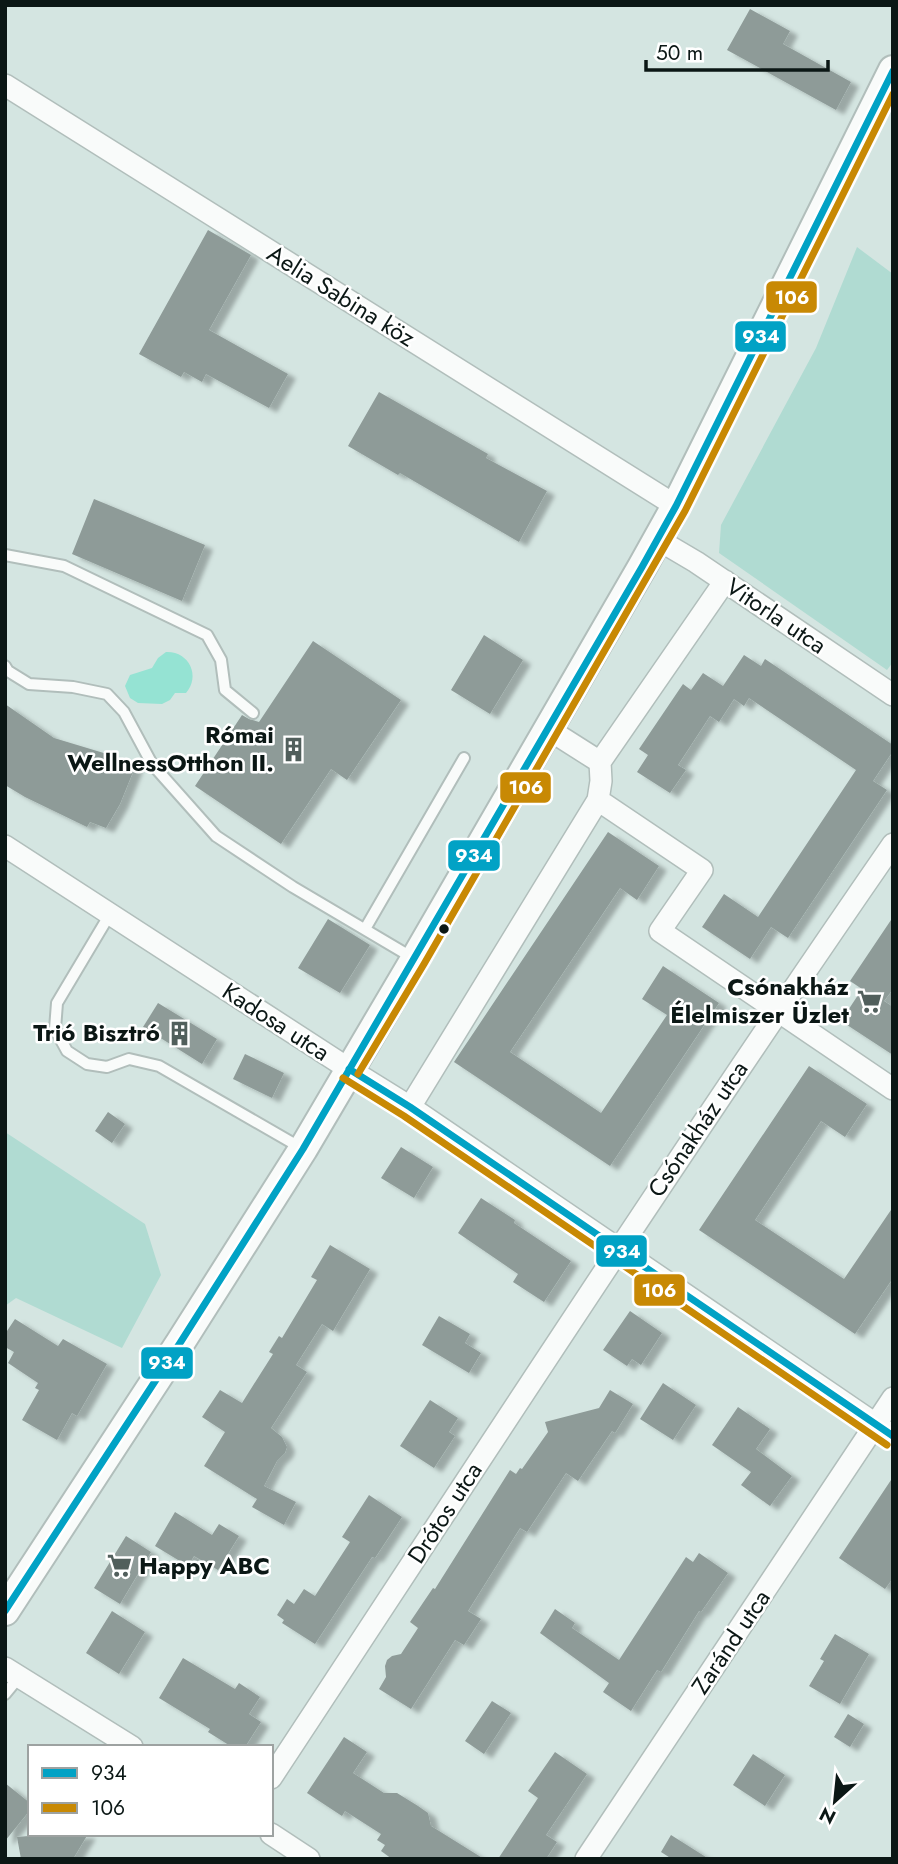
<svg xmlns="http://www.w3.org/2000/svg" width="898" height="1864" viewBox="0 0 898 1864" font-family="Jost,sans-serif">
<defs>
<filter id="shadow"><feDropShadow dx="8" dy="4.5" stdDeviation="2" flood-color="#0004"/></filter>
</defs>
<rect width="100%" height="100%" fill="#d4e5e1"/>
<path fill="#b0dbd2" d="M 857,247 L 893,274 L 893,662 L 887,670 L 719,553 L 721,525 L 816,348 Z
M 5,1132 L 145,1224 L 161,1275 L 122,1348 L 16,1298 L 5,1306 Z"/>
<path fill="#95e3d3" d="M 166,652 C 189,651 201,676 186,693 L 175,693 L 170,700 L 162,704 L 138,703 L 130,698 L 125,686 L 130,675 L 152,668 L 158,658 Z"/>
<path fill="#8e9b98" filter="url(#shadow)" d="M 750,9 L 790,31 L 783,44 L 851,82 L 836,110 L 727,50 Z
M 208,230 L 251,255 L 209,330 L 288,374 L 269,408 L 206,374 L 202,382 L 184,372 L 181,377 L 139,354 Z
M 379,392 L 488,454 L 486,458 L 547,491 L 519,542 L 400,473 L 398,475 L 348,446 Z
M 94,499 L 205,545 L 182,601 L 72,554 Z
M 484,635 L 523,660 L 490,714 L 451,690 Z
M 313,641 L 401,700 L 347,780 L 331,769 L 281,844 L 195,786 L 242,715 L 249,719 L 259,722 Z
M 744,655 L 761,666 L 765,659 L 893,745 L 893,751 L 873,781 L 887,790 L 788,938 L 771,927 L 750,959 L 702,927 L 724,894 L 758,917 L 856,770 L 749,698 L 744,706 L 734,699 L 719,722 L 710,716 L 678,765 L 686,770 L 670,793 L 637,772 L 648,755 L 639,749 L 683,684 L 691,690 L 703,673 L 723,686 Z
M 5,704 L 54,738 L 107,754 L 135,767 L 120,804 L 106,828 L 90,822 L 87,827 L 25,797 L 5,785 Z
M 608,832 L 659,866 L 637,900 L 620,888 L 510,1052 L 601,1113 L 667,1015 L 642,999 L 663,966 L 719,1003 L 610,1166 L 454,1062 Z
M 893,917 L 893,989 L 884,1001 L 893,1007 L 893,1055 L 841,1021 L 862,989 L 850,981 Z
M 328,919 L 370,945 L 340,993 L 298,968 Z
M 158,1003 L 217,1039 L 202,1064 L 143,1027 Z
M 245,1054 L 284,1073 L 272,1098 L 233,1079 Z
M 809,1066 L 867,1104 L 845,1137 L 821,1121 L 755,1220 L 844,1279 L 893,1207 L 893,1278 L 855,1334 L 699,1230 Z
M 108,1112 L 125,1124 L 112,1143 L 95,1131 Z
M 401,1147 L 433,1167 L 414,1198 L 381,1178 Z
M 481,1198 L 515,1220 L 514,1223 L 571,1261 L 544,1302 L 513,1282 L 518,1274 L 458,1233 Z
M 330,1245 L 370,1269 L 333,1331 L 322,1324 L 296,1365 L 307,1372 L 271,1428 L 282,1437 L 287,1447 L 285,1453 L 277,1461 L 264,1486 L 296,1502 L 284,1525 L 252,1507 L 257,1499 L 204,1466 L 225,1432 L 202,1417 L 220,1390 L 242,1403 L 273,1354 L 269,1352 L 279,1336 L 282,1338 L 317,1280 L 311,1277 Z
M 630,1311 L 662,1333 L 641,1365 L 632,1359 L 627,1366 L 603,1350 Z
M 439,1316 L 470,1334 L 465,1343 L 481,1353 L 469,1373 L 422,1345 Z
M 15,1319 L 58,1346 L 63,1339 L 107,1364 L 77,1416 L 72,1413 L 57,1440 L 22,1420 L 39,1390 L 35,1388 L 38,1383 L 8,1363 L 14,1352 L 5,1347 L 5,1334 Z
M 663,1383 L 696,1405 L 673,1440 L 640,1419 Z
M 610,1390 L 633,1404 L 615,1433 L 612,1431 L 578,1481 L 566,1473 L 527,1532 L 520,1528 L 468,1611 L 481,1619 L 464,1645 L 455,1640 L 411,1709 L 379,1689 L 386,1677 L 385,1666 L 387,1660 L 392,1656 L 401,1654 L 418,1628 L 410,1622 L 433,1588 L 435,1589 L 510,1470 L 516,1474 L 520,1468 L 522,1469 L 548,1432 L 545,1422 L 599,1408 Z
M 430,1400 L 458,1418 L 449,1432 L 455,1436 L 434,1468 L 400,1446 Z
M 738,1407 L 770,1429 L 756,1449 L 792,1476 L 770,1506 L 741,1485 L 751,1472 L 712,1445 Z
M 893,1477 L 893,1578 L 885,1589 L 839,1558 Z
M 369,1495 L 402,1517 L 375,1558 L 372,1557 L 315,1644 L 282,1623 L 284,1620 L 277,1615 L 287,1599 L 294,1604 L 304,1589 L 315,1596 L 350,1542 L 342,1537 Z
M 175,1512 L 212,1535 L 219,1524 L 239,1536 L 218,1570 L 194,1556 L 188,1566 L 155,1546 Z
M 126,1536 L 151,1552 L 120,1604 L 94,1588 Z
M 699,1553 L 728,1573 L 701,1612 L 699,1611 L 661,1672 L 657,1670 L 631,1711 L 603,1692 L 609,1683 L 540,1633 L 555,1609 L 575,1623 L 572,1628 L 619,1660 L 686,1557 L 693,1562 Z
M 112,1611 L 145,1632 L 119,1674 L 86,1653 Z
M 835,1634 L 869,1654 L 840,1704 L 809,1686 L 824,1661 L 820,1659 Z
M 183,1658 L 235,1689 L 239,1683 L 260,1697 L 249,1714 L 261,1722 L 245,1747 L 232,1747 L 208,1732 L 210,1729 L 159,1698 Z
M 492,1701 L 511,1713 L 484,1754 L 465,1741 Z
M 848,1714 L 864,1724 L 850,1747 L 834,1737 Z
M 344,1737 L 367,1752 L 353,1773 L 384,1793 L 397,1793 L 418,1806 L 428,1813 L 431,1826 L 484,1859 L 392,1859 L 381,1851 L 385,1845 L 377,1840 L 381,1834 L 345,1811 L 342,1816 L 307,1793 Z
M 555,1752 L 587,1774 L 546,1835 L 557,1842 L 546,1859 L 498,1859 L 538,1798 L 528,1791 Z
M 753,1754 L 785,1775 L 765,1806 L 733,1785 Z
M 5,1783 L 30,1803 L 30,1810 L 5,1841 Z
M 52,1834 L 88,1834 L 73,1859 L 21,1859 L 17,1837 Z
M 671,1835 L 709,1859 L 672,1859 L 661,1852 Z"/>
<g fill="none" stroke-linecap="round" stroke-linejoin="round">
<defs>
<path id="lane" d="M 5,555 L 64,566 L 207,635 L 221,660 L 225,690 L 253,713
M 5,666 L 8,671 L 29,684 L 73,687 L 107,694 L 124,712 L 152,764 L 216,836 L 293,887 L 413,958
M 110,914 L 57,1003 L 55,1029 L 67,1051 L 87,1064 L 107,1067 L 129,1059 L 159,1066 L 303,1149
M 365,929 L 464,758
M 5,1694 L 19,1677"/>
<path id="street" d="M 5,85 L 676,506
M 657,539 L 696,562 L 893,695
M 548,729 L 600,762
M 598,800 L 702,870 L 660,931 L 893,1089
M 5,846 L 349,1069 L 410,1107 L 893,1436
M 410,1107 L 598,800 L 601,781 L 600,762 L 725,581
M 5,1668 L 132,1747
M 271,1778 C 477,1465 680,1152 893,844
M 271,1834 L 309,1859
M 586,1859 L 893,1398"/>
<path id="secondary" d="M 5,1611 L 180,1343 L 303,1149 L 415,959 L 642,567 L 676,506 L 893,70"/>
</defs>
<use href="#lane" stroke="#b1bebb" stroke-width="14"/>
<use href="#street" stroke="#b1bebb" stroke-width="24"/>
<use href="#secondary" stroke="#b1bebb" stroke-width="32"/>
<use href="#lane" stroke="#f9fbfa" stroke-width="10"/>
<use href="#street" stroke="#f9fbfa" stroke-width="21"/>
<use href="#secondary" stroke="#f9fbfa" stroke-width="28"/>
<defs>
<path id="bus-1" d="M 349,1069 L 410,1107 L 893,1436
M 5,1611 L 180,1343 L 303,1149 L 642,567 L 676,506 L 893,71"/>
<path id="bus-2" d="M 358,1074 L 424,964 L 685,511 L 893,94
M 343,1078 L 404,1116 L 887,1445"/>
</defs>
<use href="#bus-1" stroke="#fff" stroke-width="12"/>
<use href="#bus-2" stroke="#fff" stroke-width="12"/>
<use href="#bus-1" stroke="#01a2c5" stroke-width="7"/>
<use href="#bus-2" stroke="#c88904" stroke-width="7"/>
</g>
<defs>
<symbol id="building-bare" viewBox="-9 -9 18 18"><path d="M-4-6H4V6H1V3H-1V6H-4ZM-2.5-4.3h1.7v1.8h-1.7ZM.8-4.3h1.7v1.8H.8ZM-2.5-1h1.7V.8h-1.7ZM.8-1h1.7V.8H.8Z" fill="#515f5c" stroke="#fff" stroke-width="2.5" paint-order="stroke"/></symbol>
<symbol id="supermarket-bare" viewBox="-9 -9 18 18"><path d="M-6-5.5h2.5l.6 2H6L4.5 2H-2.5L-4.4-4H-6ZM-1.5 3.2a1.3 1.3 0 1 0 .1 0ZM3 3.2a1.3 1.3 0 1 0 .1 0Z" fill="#515f5c" stroke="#fff" stroke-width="2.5" paint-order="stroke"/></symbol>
</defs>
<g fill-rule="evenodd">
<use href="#building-bare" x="276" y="732" width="35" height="35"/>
<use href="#supermarket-bare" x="852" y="984" width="35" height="35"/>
<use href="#building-bare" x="162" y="1016" width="35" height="35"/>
<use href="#supermarket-bare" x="102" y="1548" width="35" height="35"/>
</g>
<circle fill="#0b1715" stroke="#fff" stroke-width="2.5" cx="444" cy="929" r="6"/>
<g text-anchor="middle" stroke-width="5" stroke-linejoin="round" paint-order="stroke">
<g font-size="24" fill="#0b1715" stroke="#fff">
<text transform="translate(341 296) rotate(32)" y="8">Aelia Sabina köz</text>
<text transform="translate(776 616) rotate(34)" y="8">Vitorla utca</text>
<text transform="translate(276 1022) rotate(33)" y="8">Kadosa utca</text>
<text transform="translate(698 1129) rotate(-56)" y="8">Csónakház utca</text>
<text transform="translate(445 1513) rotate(-57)" y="8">Drótos utca</text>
<text transform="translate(731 1642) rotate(-56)" y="8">Zaránd utca</text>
</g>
<g font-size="24" font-weight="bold" fill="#0b1715" stroke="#fff" text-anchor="end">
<text x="274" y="743">Római<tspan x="274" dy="28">WellnessOtthon II.</tspan></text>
<text x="849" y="995">Csónakház<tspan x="849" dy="28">Élelmiszer Üzlet</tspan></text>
<text x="160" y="1041">Trió Bisztró</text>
<text x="139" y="1574" text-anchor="start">Happy ABC</text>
</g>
</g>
<g stroke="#fff" stroke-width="2.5">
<rect x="765" y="280" width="53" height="34" rx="7" fill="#c88904"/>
<rect x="734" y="320" width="53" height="33" rx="7" fill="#01a2c5"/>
<rect x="499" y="771" width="53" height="33" rx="7" fill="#c88904"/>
<rect x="447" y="839" width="54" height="33" rx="7" fill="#01a2c5"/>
<rect x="595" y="1234" width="53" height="34" rx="7" fill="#01a2c5"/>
<rect x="633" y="1273" width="53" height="34" rx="7" fill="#c88904"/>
<rect x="140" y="1346" width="54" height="34" rx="7" fill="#01a2c5"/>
</g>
<g font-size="19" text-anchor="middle" font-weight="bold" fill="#fff">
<text x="792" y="304">106</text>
<text x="761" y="343">934</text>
<text x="526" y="794">106</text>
<text x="474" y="862">934</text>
<text x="622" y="1258">934</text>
<text x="659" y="1297">106</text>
<text x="167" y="1369">934</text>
</g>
<rect width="898" height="1864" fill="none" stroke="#0b1715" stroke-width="14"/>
<rect x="28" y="1745" width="245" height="91" fill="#ffffff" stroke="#9da2a1" stroke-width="2"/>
<rect x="42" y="1768" width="35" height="10" fill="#01a2c5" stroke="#9da2a1" stroke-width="2"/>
<text x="91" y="1780" font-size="21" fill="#0b1715">934</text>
<rect x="42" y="1803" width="35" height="10" fill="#c88904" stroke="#9da2a1" stroke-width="2"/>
<text x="91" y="1815" font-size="21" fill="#0b1715">106</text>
<g transform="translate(835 1801) rotate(207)" stroke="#ffffff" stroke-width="5" paint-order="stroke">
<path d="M0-5L12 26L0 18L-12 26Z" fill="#0b1715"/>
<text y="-10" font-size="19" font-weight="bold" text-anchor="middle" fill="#0b1715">N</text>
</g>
<path d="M646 60v10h182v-10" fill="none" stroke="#0b1715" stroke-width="3.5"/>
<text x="656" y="60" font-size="21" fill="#0b1715" stroke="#ffffff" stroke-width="5" paint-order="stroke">50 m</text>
</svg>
